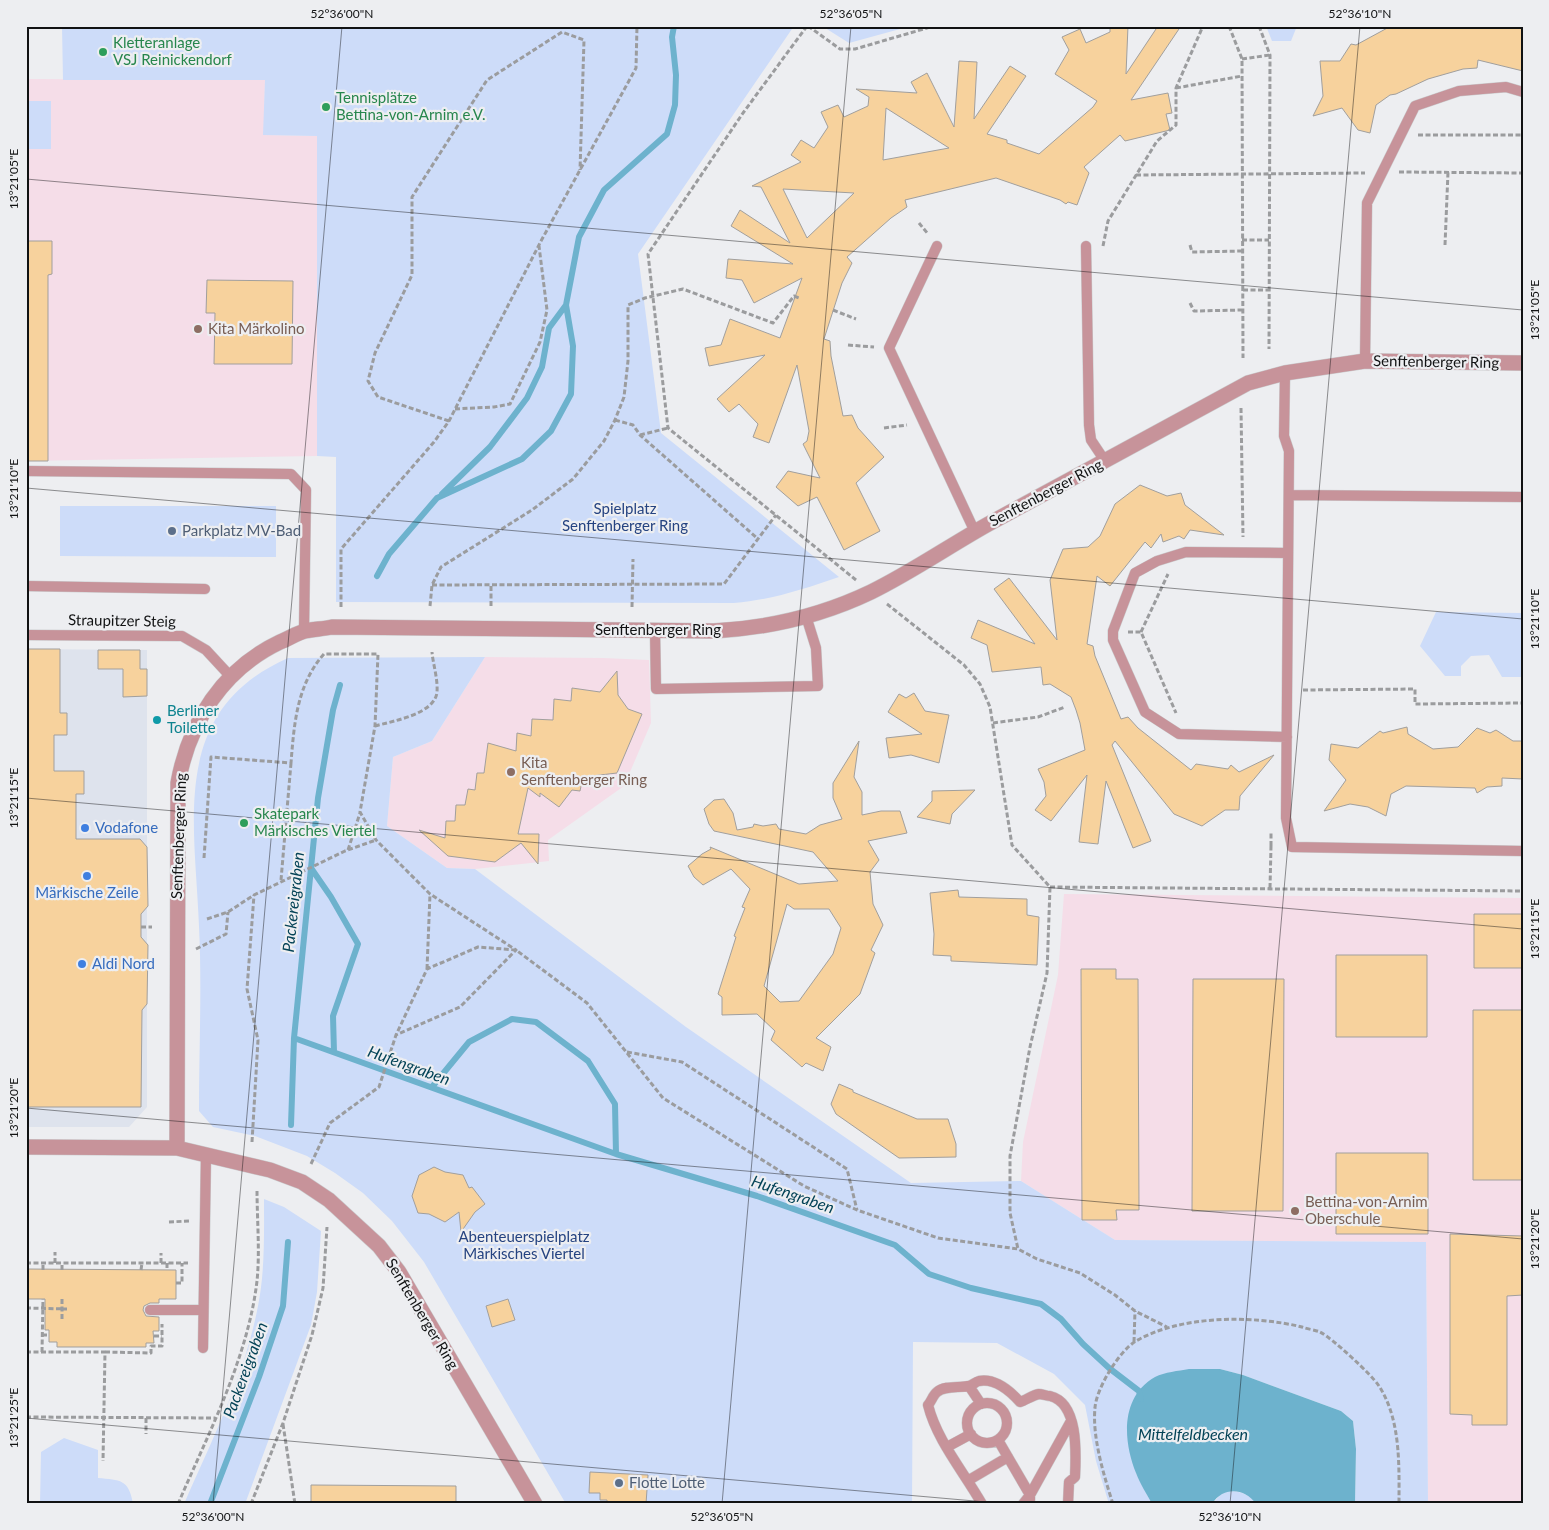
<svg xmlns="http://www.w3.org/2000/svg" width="1549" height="1530" viewBox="0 0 1549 1530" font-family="Lato,sans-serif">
<rect width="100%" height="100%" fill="#edeef1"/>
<path fill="#dee3ed" d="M 26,649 L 147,650 L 147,1107 L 129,1127 L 26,1127 Z"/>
<path fill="#f5dde8" d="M 26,79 L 265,80 L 264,135 L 317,136 L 317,456 L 26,461 Z
M 485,657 L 603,658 L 649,660 L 651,723 L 624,786 L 548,840 L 549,861 L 475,869 L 447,868 L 387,826 L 393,757 L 432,741 Z
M 1064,894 L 1523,898 L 1523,1504 L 1428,1504 L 1426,1242 L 1115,1240 L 1021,1181 L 1023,1142 L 1058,975 Z"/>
<path fill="#cddcf9" d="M 62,26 L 794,26 L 638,254 L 661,433 L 839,577 C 804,589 771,600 734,603 L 336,602 L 336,457 L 317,456 L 317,136 L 263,135 L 265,80 L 63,80 Z
M 822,26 L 911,26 L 849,43 Z
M 1266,26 L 1297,26 L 1291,41 L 1272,41 Z
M 26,101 L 51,101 L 51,149 L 26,149 Z
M 60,506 L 276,506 L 276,557 L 60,556 Z
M 1436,612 L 1523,613 L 1523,677 L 1502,677 L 1489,655 L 1471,656 L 1461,666 L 1461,676 L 1445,676 L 1420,646 Z
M 485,657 L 432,741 L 393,757 L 387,826 L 447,868 L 475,869 L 686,1027 L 911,1183 L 1021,1181 L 1115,1240 L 1426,1242 L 1428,1504 L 1355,1504 L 1356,1449 L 1353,1421 L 1341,1411 L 1243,1375 L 1220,1369 L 1136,1473 L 1152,1504 L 1109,1504 L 1096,1461 L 1085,1405 L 1054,1374 L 997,1343 L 913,1342 L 912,1504 L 566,1504 L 424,1262 L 392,1221 L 363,1193 L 335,1173 L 307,1156 L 255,1136 L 213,1127 L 199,1111 C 199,1049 202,987 199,926 C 195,820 169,711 288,658 Z
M 264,1199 L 284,1207 L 321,1231 L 317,1292 L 311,1325 L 245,1504 L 184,1504 C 212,1440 245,1375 258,1306 C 265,1271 264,1235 264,1199 Z
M 64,1438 L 98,1450 L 98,1478 C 120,1480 129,1479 133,1504 L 40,1504 L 41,1452 Z
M 1229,1491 C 1241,1491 1249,1494 1256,1504 L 1212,1504 L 1221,1494 Z"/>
<path fill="#6db2cd" d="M 1189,1369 L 1220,1369 L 1243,1375 L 1341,1411 L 1353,1421 L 1356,1449 L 1355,1504 L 1256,1504 C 1245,1488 1223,1486 1212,1504 L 1152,1504 C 1147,1494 1140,1484 1136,1473 C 1123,1441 1120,1397 1155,1377 C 1165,1372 1178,1371 1189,1369 Z"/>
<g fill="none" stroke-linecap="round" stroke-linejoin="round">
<path stroke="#6db2cd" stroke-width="6" d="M 442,494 L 490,447 L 527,398 L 542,367 L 549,328 L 566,305
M 377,576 L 389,554 L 437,498 L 522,459 L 551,431 L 571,394 L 573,346 L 566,305 L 579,237 L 604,190 L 667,134 L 675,105 L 676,75 L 672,37 L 674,26
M 311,868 L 331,897 L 358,944 L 333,1016 L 334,1052
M 294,1038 L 616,1154 L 757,1196 L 895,1245 L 929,1274 L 971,1288 L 1041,1304 L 1061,1319 L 1083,1344 L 1109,1368 L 1139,1391 L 1141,1399
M 432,1087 L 469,1042 L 512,1019 L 536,1022 L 588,1061 L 615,1104 L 616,1154
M 291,1125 L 294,1038 L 318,798 L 333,710 L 340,685
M 210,1504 L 259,1377 L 283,1306 L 288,1242"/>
</g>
<path fill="#f7d29d" stroke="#a19f9d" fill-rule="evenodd" d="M 1110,26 L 1128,26 L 1126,74 L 1158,26 L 1181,26 L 1131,100 L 1168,93 L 1172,113 L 1166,114 L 1170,130 L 1125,141 L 1120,135 L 1084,167 L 1089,173 L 1077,205 L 1068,202 L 1066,204 L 1060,200 L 996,178 L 905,200 L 907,207 L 891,218 L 847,257 L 852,263 L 842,283 L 824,339 L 830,341 L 831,356 L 843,416 L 852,415 L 858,428 L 884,457 L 856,483 L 880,531 L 844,550 L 817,497 L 798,506 L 776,487 L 788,471 L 820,478 L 803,444 L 807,441 L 809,431 L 797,365 L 769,443 L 753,437 L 758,424 L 739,404 L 729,412 L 717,399 L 765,355 L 709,366 L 705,348 L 721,345 L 730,319 L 780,338 L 802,278 L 754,303 L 742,280 L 726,278 L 728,259 L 793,264 L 731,226 L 740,210 L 790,243 L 761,187 L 752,186 L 801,162 L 791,155 L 801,140 L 814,148 L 828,127 L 821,112 L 838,105 L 844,117 L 868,106 L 869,97 L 856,89 L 917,93 L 911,82 L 927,73 L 954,127 L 959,61 L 977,62 L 974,119 L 1010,66 L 1026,76 L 987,134 L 1007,140 L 1007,143 L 1039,154 L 1093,107 L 1097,101 L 1055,74 L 1069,50 L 1062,37 L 1080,29 L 1086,43 L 1110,32 ZM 886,108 L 949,148 L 883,160 ZM 783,189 L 854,193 L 807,238 Z
M 1391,26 L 1523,26 L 1523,71 L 1478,60 L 1477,68 L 1463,69 L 1428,79 L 1396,94 L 1390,95 L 1376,105 L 1370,133 L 1358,130 L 1342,108 L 1313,116 L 1323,96 L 1320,61 L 1340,61 L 1351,44 L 1356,45 Z
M 26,241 L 52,241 L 52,274 L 48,275 L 48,461 L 26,461 Z
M 207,280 L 293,281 L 292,364 L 214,364 L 215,313 L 206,313 Z
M 1140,485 L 1167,496 L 1181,493 L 1185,505 L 1224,535 L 1190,530 L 1184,539 L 1179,536 L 1163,542 L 1161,534 L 1151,548 L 1145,542 L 1110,586 L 1097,576 L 1087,644 L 1093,646 L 1095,656 L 1121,719 L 1128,717 L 1138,728 L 1191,770 L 1196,764 L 1228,769 L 1231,765 L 1239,772 L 1274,755 L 1240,796 L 1239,810 L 1225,810 L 1202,826 L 1174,814 L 1115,741 L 1112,745 L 1151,841 L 1133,848 L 1106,781 L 1098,844 L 1079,842 L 1087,775 L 1051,821 L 1035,810 L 1046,796 L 1044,782 L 1038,769 L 1085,750 L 1080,723 L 1076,710 L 1071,697 L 1050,684 L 1043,685 L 1041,667 L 992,672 L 987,645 L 971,638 L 978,620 L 1035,644 L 994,589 L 1009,578 L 1057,640 L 1050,580 L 1063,549 L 1088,547 L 1100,536 L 1115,504 Z
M 26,649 L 60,649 L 60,713 L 67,713 L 67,735 L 54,735 L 54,771 L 84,771 L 84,794 L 76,794 L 76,839 L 140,839 L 147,847 L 148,906 L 141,914 L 141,937 L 148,945 L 147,1004 L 142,1010 L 141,1107 L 26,1107 Z
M 98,650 L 140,650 L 140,669 L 147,669 L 147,696 L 123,697 L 123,669 L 98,669 Z
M 617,671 L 618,695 L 628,709 L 642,714 L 617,773 L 583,777 L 580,791 L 572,790 L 559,807 L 540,793 L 540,797 L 528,788 L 518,834 L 539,834 L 538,864 L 521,843 L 495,862 L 448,856 L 419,830 L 445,838 L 446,821 L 455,821 L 456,805 L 465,805 L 468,789 L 475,790 L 477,773 L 484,773 L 488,743 L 516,751 L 517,733 L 531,736 L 532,719 L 553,720 L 554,699 L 571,701 L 572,688 L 600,692 Z
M 914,693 L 925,711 L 949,715 L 939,763 L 911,755 L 889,758 L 886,738 L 922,734 L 888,712 L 899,694 L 906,698 Z
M 1407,727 L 1408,734 L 1433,749 L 1458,747 L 1477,728 L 1490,733 L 1496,730 L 1513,741 L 1523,741 L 1523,779 L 1502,778 L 1502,786 L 1487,787 L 1477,793 L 1475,788 L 1406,786 L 1391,794 L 1386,816 L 1368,807 L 1350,804 L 1324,811 L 1346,780 L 1329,760 L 1331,744 L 1358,748 L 1380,731 L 1383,733 Z
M 859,741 L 854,777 L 862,792 L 862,815 L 881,811 L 900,811 L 907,833 L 868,841 L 879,860 L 870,872 L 873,904 L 883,925 L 871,950 L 875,953 L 860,994 L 816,1038 L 831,1047 L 823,1071 L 806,1063 L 802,1067 L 771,1040 L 775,1031 L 757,1014 L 722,1015 L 722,997 L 718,994 L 736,937 L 734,936 L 745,908 L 742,907 L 750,889 L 731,869 L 703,885 L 694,877 L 688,866 L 702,854 L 711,849 L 710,847 L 799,884 L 838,881 L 813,852 L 714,831 L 709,824 L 704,809 L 714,800 L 724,799 L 733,813 L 737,830 L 753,827 L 754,824 L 763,826 L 776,824 L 779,829 L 806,834 L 820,825 L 842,819 L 833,798 L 833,783 ZM 787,904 L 794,909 L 829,909 L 841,928 L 833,954 L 799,1001 L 780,1002 L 764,986 Z
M 975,790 L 952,814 L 950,824 L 917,817 L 932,801 L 932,791 Z
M 958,890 L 959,897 L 1027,899 L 1027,915 L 1039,917 L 1037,965 L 951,961 L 951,956 L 933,955 L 934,934 L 930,893 Z
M 1474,914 L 1523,914 L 1523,968 L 1474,968 Z
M 1336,955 L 1427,955 L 1427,1037 L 1336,1037 Z
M 1081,969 L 1116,969 L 1116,979 L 1138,979 L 1139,1210 L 1116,1210 L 1117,1220 L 1082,1220 Z
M 1193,979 L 1284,979 L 1283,1211 L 1192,1211 Z
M 1473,1010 L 1523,1010 L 1523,1180 L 1473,1180 Z
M 839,1084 L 853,1090 L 853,1092 L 917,1119 L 948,1119 L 956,1144 L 956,1157 L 899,1158 L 836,1114 L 831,1104 Z
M 1336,1153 L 1428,1153 L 1428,1234 L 1336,1234 Z
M 434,1167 L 445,1172 L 463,1175 L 469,1188 L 472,1187 L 485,1204 L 475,1212 L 461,1232 L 459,1212 L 445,1222 L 429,1214 L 418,1213 L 412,1196 L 419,1175 Z
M 1450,1234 L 1523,1236 L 1523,1295 L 1507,1296 L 1507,1425 L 1472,1425 L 1472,1415 L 1450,1414 Z
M 26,1269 L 176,1270 L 176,1299 L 159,1299 L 159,1303 L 150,1303 L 144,1306 L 143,1310 L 146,1316 L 159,1317 L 159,1331 L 153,1331 L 154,1343 L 146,1343 L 146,1347 L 57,1347 L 57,1342 L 49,1342 L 49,1330 L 45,1330 L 45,1299 L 26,1299 Z
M 508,1299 L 515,1320 L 492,1327 L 486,1306 Z
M 590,1472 L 648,1475 L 646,1504 L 607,1504 L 607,1500 L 600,1500 L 600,1493 L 589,1493 Z
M 311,1485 L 456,1486 L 456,1504 L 311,1504 Z"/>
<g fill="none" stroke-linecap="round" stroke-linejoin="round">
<defs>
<path id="lane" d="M 937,246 L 889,348 L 975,532
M 1086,246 L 1089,425 L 1091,440 L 1105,461
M 1365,361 L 1367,203 L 1415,106 L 1459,91 L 1506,87 L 1523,92
M 1285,373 L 1284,436 L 1289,451 L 1286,818 L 1292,847 L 1523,851
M 26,471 L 291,474 L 306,490 L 304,631
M 1289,495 L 1523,497
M 26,586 L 205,589
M 655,631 L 656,689 L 818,686 L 816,648 L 806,616
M 26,635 L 182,636 L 206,650 L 231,677
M 1287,737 L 1179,734 L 1145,712 L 1113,640 L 1113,631 L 1135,573 L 1157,561 L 1186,552 L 1288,553
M 150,1310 L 203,1310
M 203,1348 L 206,1153
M 969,1386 L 981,1404
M967 1423a20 20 0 1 1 40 0a20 20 0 1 1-40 0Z
M 998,1440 L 1030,1495 L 1030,1500
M 947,1447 L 971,1434
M 969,1480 L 1008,1457
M 982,1504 C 964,1472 937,1441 928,1405 C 931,1402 933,1395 937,1392 C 945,1385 959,1388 968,1386 C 972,1386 975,1382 979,1381 C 995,1378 1011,1392 1020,1402 C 1026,1400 1033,1395 1039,1394 C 1042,1394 1047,1396 1050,1396 C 1079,1403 1076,1454 1075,1477 L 1069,1482 L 1068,1504
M 1023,1504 L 1030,1495 L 1071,1421"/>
<path id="street" d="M 26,1147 L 177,1148 L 270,1170 L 302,1182 L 329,1200 L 379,1246 L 399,1272 L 535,1504
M 177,1148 L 178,783 C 189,722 223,669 280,642 C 288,639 297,633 305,631 C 314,629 323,629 332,627 L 714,631 C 768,628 823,615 871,592 C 912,572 952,544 992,522 C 1077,475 1163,430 1248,383 L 1285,373 L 1365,361 L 1523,363"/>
</defs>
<use href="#lane" stroke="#cacbcd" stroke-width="11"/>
<use href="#street" stroke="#cacbcd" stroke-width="16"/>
<path stroke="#9b9c9e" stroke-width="3" stroke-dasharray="5 2.5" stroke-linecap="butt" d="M 807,26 L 743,113 L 648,254 L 668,428 L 856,580
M 808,26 L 840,49 L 855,49 L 934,26
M 1229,26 L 1242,59 L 1243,358
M 1259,26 L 1270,55 L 1269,349
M 1242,59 L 1270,55
M 1176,88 L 1242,76
M 1418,135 L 1523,135
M 1399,172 L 1523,173
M 1136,175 L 1365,173
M 919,223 L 928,234
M 1242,240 L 1269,240
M 1190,245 L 1192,252 L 1243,251
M 1445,245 L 1448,172
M 1103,246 L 1108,221 L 1157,141 L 1176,125 L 1176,88 L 1203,26
M 1243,290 L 1269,290
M 1190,303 L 1194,311 L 1243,310
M 833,310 L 856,319
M 848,345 L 874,347
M 1241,408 L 1243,537
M 455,409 L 494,407 L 510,404 L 540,342 L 547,310 L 539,246
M 615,420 L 633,425 L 640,435 L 757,538
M 449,421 L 378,397 L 368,381 L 375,353 L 412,275 L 412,197 L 487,80 L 562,32 L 584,40 L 580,170
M 884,428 L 907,425
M 640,435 L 668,428
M 432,585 L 724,584 L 776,515
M 887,604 L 964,665 L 980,684 L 990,707 L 1012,845 L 1050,887 L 1047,973 L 1030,1047 L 1010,1156 L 1010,1213 L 1018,1249
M 430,606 L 432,585 L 441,567 L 532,510 L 573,479 L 604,441 L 615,420 L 624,397 L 628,361 L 628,305 L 645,298 L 683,289 L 773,323 L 794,296 L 799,298
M 491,606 L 491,585
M 341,607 L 341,549 L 434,442 L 449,421 L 541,241 L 636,68 L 637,26
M 632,607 L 633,559
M 1128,632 L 1141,632 L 1176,713
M 1141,632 L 1168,574
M 1303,690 L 1415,689 L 1415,704 L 1523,703
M 993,723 L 1038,717 L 1065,707
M 375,726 C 393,721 435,714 437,692 C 438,679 433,664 432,652
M 1271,846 L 1271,833
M 348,850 L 360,813
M 204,858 L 211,757 L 291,763 C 294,724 297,684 324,654 L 378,654 L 375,726 L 360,812 L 376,840 L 430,894 L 516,950 L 460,1007 L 396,1035
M 281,880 L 291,763
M 1050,887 L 1523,891
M 1270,888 L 1271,846
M 207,919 L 228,912 L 254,895 L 345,851 L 376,840
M 141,927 L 152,927
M 196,949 L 226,934 L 228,912
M 427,969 L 430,894
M 627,1052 L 682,1062 L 847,1169 L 857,1210
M 252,1142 L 258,1040 L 247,989 L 254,895
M 311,1164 L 330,1123 L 379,1087 L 396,1035 L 427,969 L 478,947 L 516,950 L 587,1003 L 663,1098 L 804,1186 L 857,1210 L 938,1238 L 1018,1249 L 1037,1259 L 1080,1273 L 1115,1295 L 1135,1311 L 1167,1327
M 169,1222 L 189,1221
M 26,1263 L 188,1263
M 55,1263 L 55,1252
M 161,1263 L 161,1253
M 167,1263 L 167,1270
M 43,1270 L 43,1263
M 62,1270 L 62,1263
M 141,1270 L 142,1263
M 176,1283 L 182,1283 L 182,1263
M 62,1299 L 62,1319
M 26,1308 L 67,1309
M 42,1335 L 49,1335
M 154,1336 L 162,1336
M 1134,1342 L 1135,1311
M 26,1352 L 105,1352 L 103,1461
M 42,1352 L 43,1299
M 105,1352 L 151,1353 L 151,1346 L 162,1346 L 162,1324
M 26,1417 L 215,1418
M 146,1418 L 146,1434
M 283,1424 L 295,1504
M 178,1504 C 208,1434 248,1358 257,1281 C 260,1252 257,1219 257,1189
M 251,1504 L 283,1423 L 312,1335 L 323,1288 L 327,1227
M 1113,1504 C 1104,1476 1092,1437 1095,1408 C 1096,1389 1119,1351 1136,1341 C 1181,1315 1253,1315 1302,1327 C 1307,1329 1315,1330 1320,1332 C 1332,1338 1372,1375 1379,1386 C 1401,1420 1399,1465 1399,1504"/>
<use href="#lane" stroke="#c7939a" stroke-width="10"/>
<use href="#street" stroke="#c7939a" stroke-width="15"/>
</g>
<path fill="none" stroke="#111213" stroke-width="1" stroke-opacity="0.45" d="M 26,179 L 1523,310M 26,488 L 1523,619M 26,798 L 1523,929M 26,1108 L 1523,1239M 26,1418 L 1009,1504M 213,1504 L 342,26M 722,1504 L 851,26M 1230,1504 L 1360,26"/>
<g fill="#2e9e5b" stroke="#edeef1" stroke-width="2">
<circle cx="103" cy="52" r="5"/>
<circle cx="326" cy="107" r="5"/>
<circle cx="244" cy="823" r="5"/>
</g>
<g fill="#8d6e63" stroke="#edeef1" stroke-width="2">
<circle cx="198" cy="329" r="5"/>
<circle cx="511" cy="772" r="5"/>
<circle cx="1295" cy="1211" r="5"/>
</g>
<g fill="#5c6f8a" stroke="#edeef1" stroke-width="2">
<circle cx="172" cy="531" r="5"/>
<circle cx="619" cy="1483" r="5"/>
</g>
<circle fill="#0f9aa8" stroke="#edeef1" stroke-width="2" cx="157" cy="720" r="5"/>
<g fill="#3f7fe0" stroke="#edeef1" stroke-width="2">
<circle cx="85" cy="828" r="5"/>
<circle cx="87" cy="876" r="5"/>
<circle cx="82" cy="964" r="5"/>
</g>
<g text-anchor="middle" stroke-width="4.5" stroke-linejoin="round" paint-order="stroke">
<g font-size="15" fill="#27864d" stroke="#edeef1" text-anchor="start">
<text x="113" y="48">Kletteranlage<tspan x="113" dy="17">VSJ Reinickendorf</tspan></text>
<text x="336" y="103">Tennisplätze<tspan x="336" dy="17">Bettina-von-Arnim e.V.</tspan></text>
<text x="254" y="819">Skatepark<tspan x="254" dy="17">Märkisches Viertel</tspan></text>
</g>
<g font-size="15" fill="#785e54" stroke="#edeef1" text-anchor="start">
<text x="208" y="334">Kita Märkolino</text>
<text x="521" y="768">Kita<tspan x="521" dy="17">Senftenberger Ring</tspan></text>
<text x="1305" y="1207">Bettina-von-Arnim<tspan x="1305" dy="17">Oberschule</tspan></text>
</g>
<g font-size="15" fill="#111213" stroke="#edeef1">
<text transform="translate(1436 362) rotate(1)" y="5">Senftenberger Ring</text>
<text transform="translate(1046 493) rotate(-28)" y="5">Senftenberger Ring</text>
<text transform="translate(122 621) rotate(1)" y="5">Straupitzer Steig</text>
<text x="658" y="635">Senftenberger Ring</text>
<text transform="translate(179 836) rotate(-88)" y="5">Senftenberger Ring</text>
<text transform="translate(422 1314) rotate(59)" y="5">Senftenberger Ring</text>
</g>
<g font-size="15" fill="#254381" stroke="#edeef1">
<text x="625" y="514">Spielplatz<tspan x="625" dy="17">Senftenberger Ring</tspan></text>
<text x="524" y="1242">Abenteuerspielplatz<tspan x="524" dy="17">Märkisches Viertel</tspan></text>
</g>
<g font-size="15" fill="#4e5e75" stroke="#edeef1" text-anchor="start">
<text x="182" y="536">Parkplatz MV-Bad</text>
<text x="629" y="1488">Flotte Lotte</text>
</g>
<g font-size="15" fill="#0d838f" stroke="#edeef1" text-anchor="start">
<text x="167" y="716">Berliner<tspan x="167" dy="17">Toilette</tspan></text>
</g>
<g font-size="15" fill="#366cbe" stroke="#edeef1" text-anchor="start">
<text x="95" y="833">Vodafone</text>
<text x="87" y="898" text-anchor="middle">Märkische Zeile</text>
<text x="92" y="969">Aldi Nord</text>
</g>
<g font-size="16" font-style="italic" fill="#044357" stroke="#edeef1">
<text transform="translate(293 902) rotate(-84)" y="6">Packereigraben</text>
<text transform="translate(409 1065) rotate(20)" y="6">Hufengraben</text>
<text transform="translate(793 1194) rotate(19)" y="6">Hufengraben</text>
<text transform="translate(245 1370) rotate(-70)" y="6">Packereigraben</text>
<text x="1193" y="1440">Mittelfeldbecken</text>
</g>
</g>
<rect width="1549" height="1530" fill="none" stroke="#edeef1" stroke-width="55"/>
<rect x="28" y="28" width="1494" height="1474" fill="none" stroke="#111213" stroke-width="2"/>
<g font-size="12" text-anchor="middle" fill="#111213">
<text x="342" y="18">52°36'00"N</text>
<text x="851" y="18">52°36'05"N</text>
<text x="1360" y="18">52°36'10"N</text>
<text transform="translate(14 179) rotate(-90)" y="4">13°21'05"E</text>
<text transform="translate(1535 310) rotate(-90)" y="4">13°21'05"E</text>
<text transform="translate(14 489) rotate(-90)" y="4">13°21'10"E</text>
<text transform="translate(1535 619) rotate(-90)" y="4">13°21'10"E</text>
<text transform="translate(14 798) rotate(-90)" y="4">13°21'15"E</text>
<text transform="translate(1535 929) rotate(-90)" y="4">13°21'15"E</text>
<text transform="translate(14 1108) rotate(-90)" y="4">13°21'20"E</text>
<text transform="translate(1535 1239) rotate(-90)" y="4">13°21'20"E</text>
<text transform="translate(14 1418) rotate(-90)" y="4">13°21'25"E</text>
<text x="213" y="1521">52°36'00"N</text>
<text x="722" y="1521">52°36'05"N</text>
<text x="1230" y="1521">52°36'10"N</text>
</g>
</svg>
